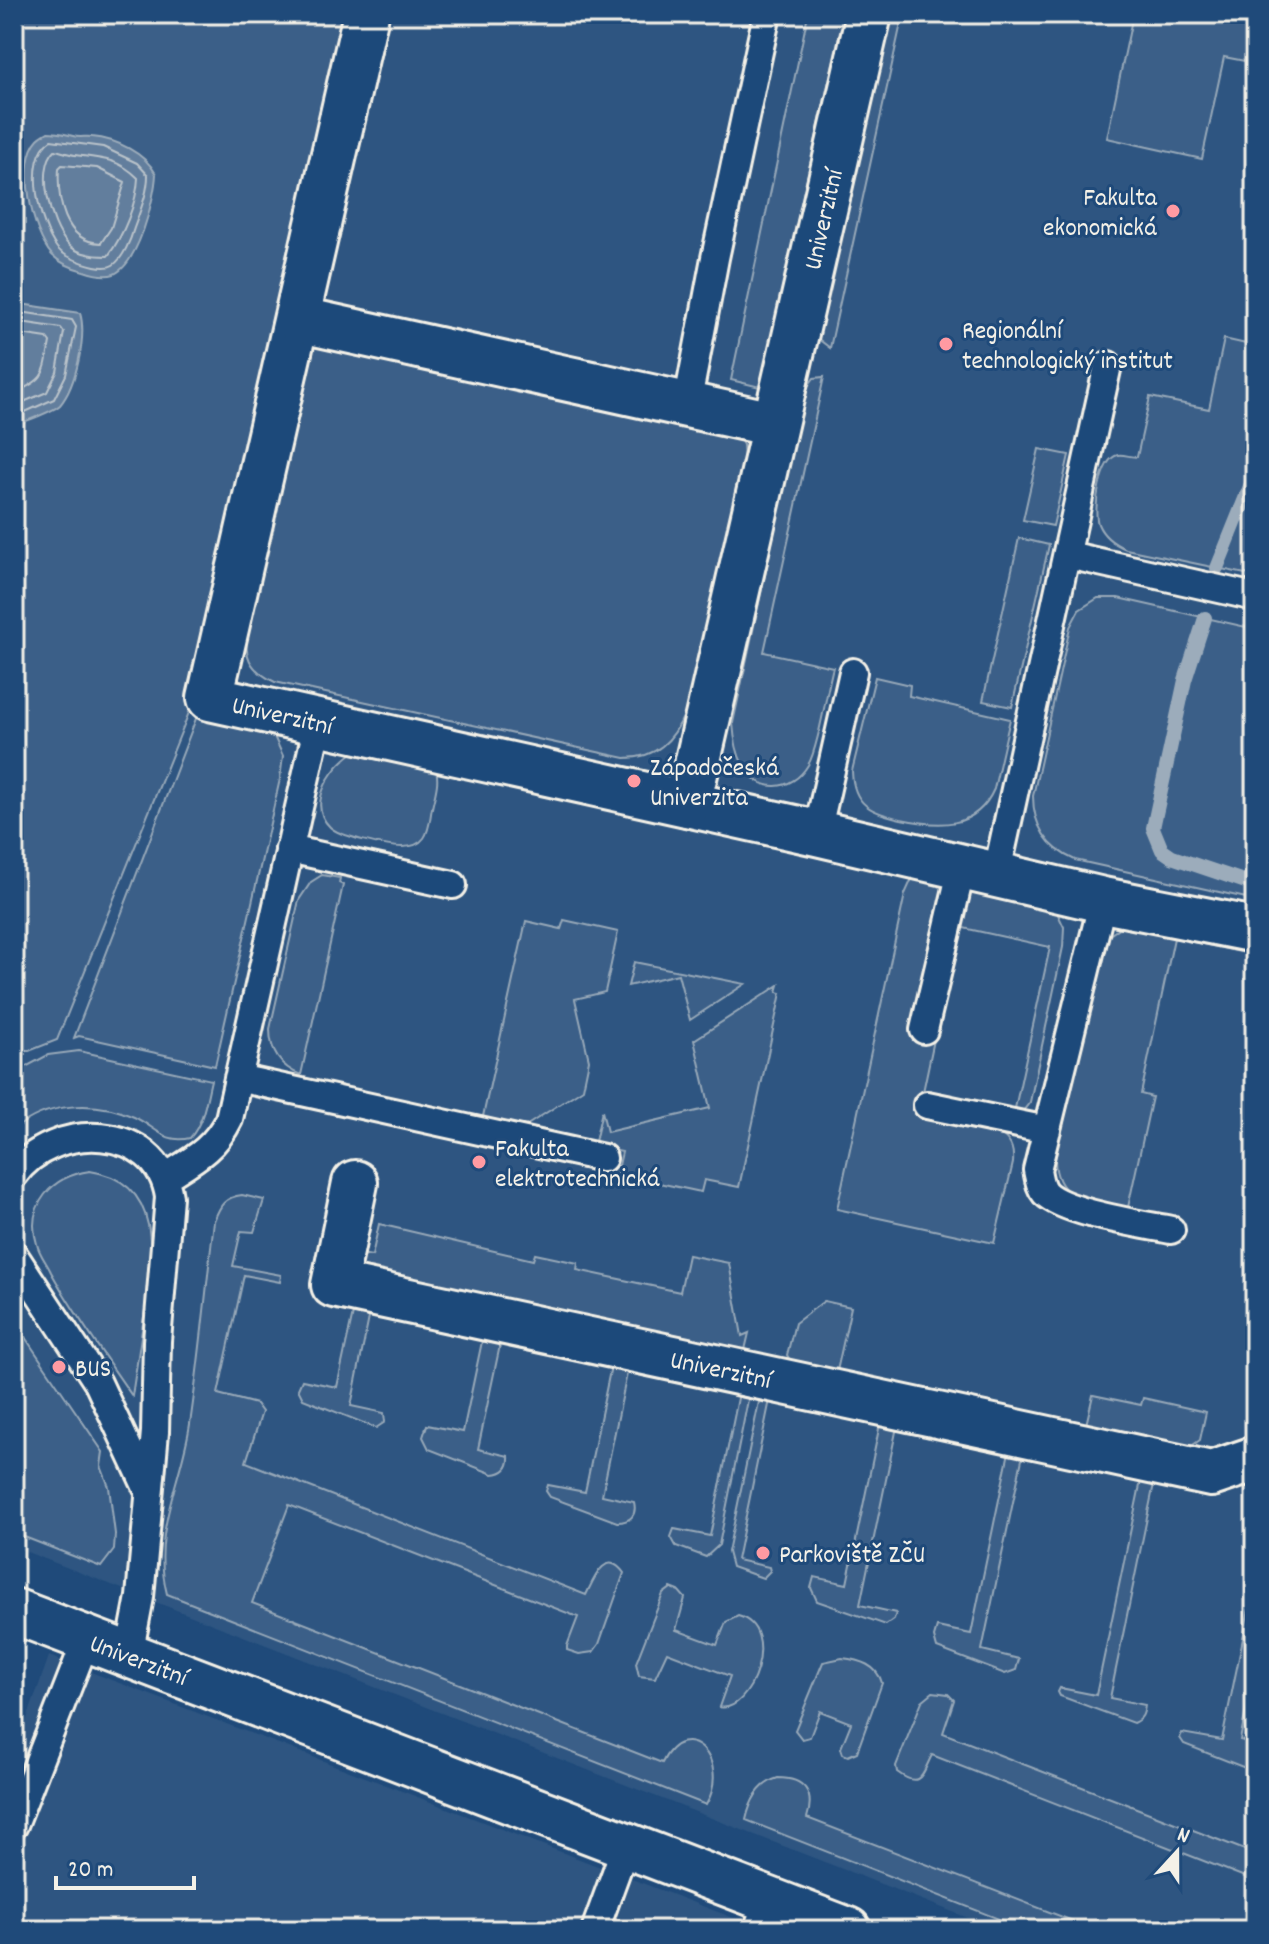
<svg xmlns="http://www.w3.org/2000/svg" width="1269" height="1944" viewBox="0 0 1269 1944" font-family="Dekko,sans-serif">
<rect width="100%" height="100%" fill="#1f4a7a"/>
<filter id="ink" filterUnits="userSpaceOnUse"><feTurbulence type="fractalNoise" baseFrequency=".0125" numOctaves="2"/><feDisplacementMap in="SourceGraphic" scale="16" xChannelSelector="R" yChannelSelector="G"/><feConvolveMatrix kernelMatrix="1 2 1 2 8 2 1 2 1" color-interpolation-filters="sRGB"/></filter>
<g filter="url(#ink)">
<path fill="#2d5581" d="M 14,14 L 1255,14 L 1255,1930 L 999,1930 L 14,1547 Z
M 49,1656 L 765,1930 L 14,1930 L 14,1756 Z"/>
<path fill="#3a5f88" stroke="#97a8b8" stroke-width="2" d="M 14,14 L 346,14 L 192,705 L 57,1040 L 29,1051 L 14,1051 Z
M 808,14 L 844,14 L 760,387 L 731,380 Z
M 887,14 L 903,14 L 830,348 L 817,338 L 818,334 Z
M 1107,14 L 1201,14 L 1255,26 L 1255,63 L 1224,57 L 1202,159 L 1107,138 L 1132,19 Z
M 315,331 L 738,435 L 743,445 L 744,457 L 685,713 C 673,741 656,758 625,758 L 275,682 C 254,672 244,660 247,637 Z
M 1224,339 L 1255,346 L 1255,576 L 1126,549 C 1114,544 1103,536 1098,524 C 1093,509 1100,459 1118,455 C 1123,454 1131,457 1137,457 L 1150,397 L 1209,409 Z
M 824,377 L 764,652 L 833,667 C 827,689 818,749 808,765 C 792,792 759,794 743,765 C 736,752 734,737 733,723 L 805,390 L 814,378 Z
M 1039,449 L 1069,455 L 1053,526 L 1023,520 Z
M 1019,538 L 1049,545 L 1012,707 L 983,701 Z
M 1098,598 L 1118,598 L 1255,629 L 1255,900 L 1075,860 C 1047,848 1033,825 1033,796 L 1070,627 L 1079,610 Z
M 875,677 L 910,685 L 909,696 L 1010,719 L 994,789 C 976,830 938,827 901,819 C 872,812 853,806 852,771 Z
M 200,708 L 273,734 L 283,756 L 280,779 L 215,1066 L 79,1036 L 74,1038 Z
M 357,750 L 434,765 C 441,779 435,793 432,808 C 430,817 430,830 424,838 C 419,845 410,847 402,847 C 388,847 338,836 330,827 C 305,803 334,763 357,750 Z
M 914,874 L 944,884 L 935,1035 L 923,1092 L 922,1115 L 1002,1135 C 1012,1143 1014,1151 1013,1163 L 994,1243 L 837,1209 L 905,894 Z
M 322,875 L 340,878 L 339,883 L 343,885 L 301,1075 C 280,1067 270,1051 270,1029 L 299,900 L 311,882 Z
M 970,887 L 1052,902 L 1064,927 L 1063,947 L 1030,1102 L 1023,1111 L 1014,1113 L 1050,947 L 959,927 Z
M 564,920 L 618,932 L 605,992 L 575,999 L 589,1060 L 583,1089 L 521,1129 L 482,1121 L 526,921 L 561,929 Z
M 1128,922 L 1255,943 L 1255,955 L 1174,938 L 1141,1094 L 1152,1097 L 1127,1212 C 1094,1202 1056,1203 1055,1160 L 1105,942 L 1111,934 Z
M 634,962 L 745,984 L 690,1020 L 678,974 L 628,986 Z
M 779,985 L 777,992 L 781,993 L 739,1187 L 704,1180 L 701,1192 L 617,1174 L 622,1152 L 594,1146 L 602,1111 L 607,1132 L 710,1108 L 694,1040 Z
M 79,1051 L 211,1080 C 206,1100 204,1122 190,1138 C 164,1144 156,1127 134,1117 C 96,1100 46,1102 14,1130 L 14,1073 L 48,1055 Z
M 90,1171 C 166,1182 152,1262 144,1317 C 140,1344 136,1370 132,1396 C 104,1355 75,1315 51,1272 C 47,1263 39,1254 37,1244 C 25,1205 52,1176 90,1171 Z
M 242,1195 L 264,1200 L 254,1232 L 241,1231 L 233,1266 L 281,1275 L 280,1282 L 244,1275 L 218,1394 L 256,1404 L 262,1412 L 246,1462 L 586,1595 C 593,1581 605,1547 624,1573 L 599,1644 L 593,1652 L 579,1654 L 567,1650 L 567,1646 L 578,1617 L 289,1505 L 252,1603 L 662,1763 C 686,1714 732,1760 706,1805 L 167,1594 C 151,1533 181,1483 190,1424 C 200,1357 206,1289 214,1221 C 220,1205 225,1197 242,1195 Z
M 379,1224 L 533,1260 L 535,1254 L 578,1263 L 577,1270 L 680,1292 L 688,1255 L 729,1263 L 742,1336 L 749,1333 L 745,1350 L 729,1359 L 346,1275 L 351,1252 L 372,1256 Z
M 356,1299 L 372,1303 L 351,1406 L 384,1413 L 385,1422 L 376,1428 L 303,1399 L 298,1389 L 302,1380 L 337,1387 Z
M 824,1301 L 851,1307 L 837,1371 L 1086,1425 L 1093,1395 L 1141,1405 L 1143,1398 L 1206,1412 L 1200,1440 L 1176,1457 L 798,1374 L 787,1355 L 795,1323 Z
M 14,1321 L 103,1452 L 101,1466 L 109,1487 L 115,1534 L 114,1550 L 101,1567 L 14,1533 Z
M 485,1327 L 503,1331 L 478,1449 L 509,1456 C 510,1468 504,1473 493,1474 L 429,1449 L 423,1437 L 427,1425 L 463,1432 Z
M 613,1356 L 630,1359 L 602,1495 L 634,1502 C 637,1515 631,1522 617,1522 L 550,1497 L 546,1491 L 548,1485 L 585,1492 Z
M 741,1383 L 749,1395 L 719,1545 L 706,1557 L 676,1546 L 671,1537 L 674,1529 L 710,1536 Z
M 772,1390 L 737,1560 L 769,1567 L 770,1571 L 763,1578 L 732,1567 L 728,1552 L 760,1397 Z
M 882,1414 L 899,1417 L 860,1605 L 896,1613 L 894,1619 L 886,1625 L 817,1601 L 811,1588 L 814,1577 L 847,1584 Z
M 1011,1442 L 1025,1445 L 982,1650 L 1019,1659 L 1016,1670 L 1005,1674 L 937,1648 L 934,1637 L 937,1627 L 971,1634 Z
M 1143,1471 L 1156,1474 L 1110,1698 L 1145,1705 C 1144,1715 1142,1719 1133,1723 L 1060,1696 L 1058,1692 L 1060,1688 L 1096,1695 Z
M 1255,1580 L 1255,1665 L 1240,1740 L 1255,1744 L 1255,1771 L 1253,1771 L 1184,1744 L 1180,1738 L 1182,1733 L 1222,1740 Z
M 671,1588 L 679,1591 L 685,1598 L 676,1630 L 717,1645 L 726,1622 L 738,1616 C 783,1628 751,1715 719,1707 L 730,1676 L 667,1652 L 655,1678 L 639,1676 L 636,1663 L 663,1594 Z
M 842,1658 C 860,1660 877,1665 882,1683 L 857,1752 L 848,1756 L 843,1754 L 841,1748 L 851,1723 L 820,1711 L 810,1737 L 802,1739 L 795,1730 L 823,1662 Z
M 933,1692 L 948,1694 L 954,1700 L 943,1733 L 1255,1854 L 1255,1881 L 932,1755 C 922,1774 921,1790 897,1772 L 896,1766 L 922,1701 Z
M 778,1778 C 805,1778 815,1793 807,1818 L 1096,1930 L 1076,1930 L 1047,1923 L 1045,1930 L 1027,1930 L 746,1820 C 750,1801 758,1784 778,1778 Z"/>
<path fill="#627e9d" stroke="#9cacbb" stroke-width="2" d="M 48,132 C 58,132 64,134 73,136 C 79,138 86,136 92,137 C 116,139 145,153 156,174 C 155,198 138,264 114,274 C 106,277 93,274 84,271 C 72,268 61,264 52,255 C 32,233 16,162 38,139 C 41,136 45,134 48,132 Z
M 14,303 L 80,313 C 87,336 76,386 60,405 C 53,412 25,421 14,426 Z"/>
<g fill="none" stroke-linecap="round" stroke-linejoin="round">
<path stroke="#bac3ca" stroke-width="2" d="M 51,140 L 103,147 L 137,163 L 148,175 C 148,193 140,211 134,228 C 131,239 123,259 113,265 C 101,272 65,258 57,248 C 39,225 23,158 51,140 Z
M 55,150 C 61,151 68,154 75,155 C 99,158 118,158 138,178 C 137,203 123,236 108,256 C 95,256 76,254 67,243 C 50,225 36,168 55,150 Z
M 62,165 L 97,168 L 125,182 L 111,228 L 101,243 C 64,242 57,199 59,168 Z
M 14,311 L 72,320 L 76,327 L 66,375 L 54,399 L 14,417
M 14,321 L 61,328 L 64,332 L 57,372 L 47,392 L 14,406
M 14,333 L 47,338 L 50,342 C 44,375 46,379 14,393"/>
<path stroke="#9cacbb" stroke-width="14" d="M 1217,568 L 1255,474
M 1205,618 L 1185,680 L 1153,828 L 1162,850 L 1172,857 L 1255,885"/>
<defs>
<path id="lane" d="M 687,405 L 715,258 L 767,14
M 1068,555 L 1255,597
M 817,833 L 853,672
M 289,849 L 453,885
M 996,876 L 1108,365
M 1103,900 L 1037,1170 C 1039,1178 1039,1186 1045,1193 C 1065,1213 1142,1224 1171,1230
M 924,1030 L 962,867
M 238,1078 L 603,1158
M 927,1105 L 1047,1130
M 14,1175 C 53,1120 158,1122 169,1197 L 157,1341 L 155,1432 L 140,1597 L 129,1655
M 164,1178 C 192,1160 214,1150 229,1119 L 318,723
M 14,1255 L 98,1383 L 147,1488
M 14,1825 L 87,1638
M 595,1930 L 626,1845
M 757,1930 L 769,1899"/>
<g id="street">
<path id="s1" d="M 366,14 L 210,698 L 817,833 L 1103,900 L 1255,930"/>
<path d="M 297,319 L 773,424"/>
<path id="s2" d="M 688,804 L 869,14"/>
<path id="s3" d="M 355,1183 L 334,1285 L 1211,1474 L 1255,1459"/>
</g>
<g id="secondary">
<path id="s4" d="M 14,1611 L 848,1930"/>
</g>
</defs>
<use href="#lane" stroke="#f4f1e8" stroke-width="32"/>
<use href="#street" stroke="#f4f1e8" stroke-width="50"/>
<use href="#secondary" stroke="#f4f1e8" stroke-width="50"/>
<use href="#lane" stroke="#1f4a7a" stroke-width="26"/>
<use href="#street" stroke="#1f4a7a" stroke-width="44"/>
<use href="#secondary" stroke="#1f4a7a" stroke-width="44"/>
</g>
</g>
<g fill="#ff9aa2" stroke="#1f4a7a" stroke-width="3">
<circle cx="1173" cy="211" r="8"/>
<circle cx="946" cy="344" r="8"/>
<circle cx="634" cy="781" r="8"/>
<circle cx="479" cy="1162" r="8"/>
<circle cx="59" cy="1367" r="8"/>
<circle cx="763" cy="1553" r="8"/>
</g>
<g text-anchor="middle" stroke-width="6" stroke-linejoin="round" paint-order="stroke">
<g font-size="26" fill="#f4f1e8" stroke="#1f4a7a" text-anchor="start">
<text x="1157" y="205" text-anchor="end">Fakulta<tspan x="1157" dy="30">ekonomická</tspan></text>
<text x="962" y="338">Regionální<tspan x="962" dy="30">technologický institut</tspan></text>
<text x="650" y="775">Západočeská<tspan x="650" dy="30">Univerzita</tspan></text>
<text x="495" y="1156">Fakulta<tspan x="495" dy="30">elektrotechnická</tspan></text>
<text x="75" y="1376">BUS</text>
<text x="779" y="1562">Parkoviště ZČU</text>
</g>
<g font-size="26" fill="#f4f1e8" stroke="#1f4a7a">
<text dy="9" stroke="none"><textPath href="#s2" startOffset="600">Univerzitní</textPath></text>
<text dy="9" stroke="none"><textPath href="#s1" startOffset="776">Univerzitní</textPath></text>
<text dy="9" stroke="none"><textPath href="#s3" startOffset="500">Univerzitní</textPath></text>
<text dy="9" stroke="none"><textPath href="#s4" startOffset="134">Univerzitní</textPath></text>
</g>
</g>
<rect width="1269" height="1944" fill="none" stroke="#1f4a7a" stroke-width="48"/>
<rect x="24" y="24" width="1221" height="1896" fill="none" stroke="#f4f1e8" stroke-width="3" filter="url(#ink)"/>
<g transform="translate(1177 1852) rotate(21)" stroke="#1f4a7a" stroke-width="6" paint-order="stroke">
<path d="M0-6L14 30L0 20L-14 30Z" fill="#f4f1e8"/>
<text y="-12" font-size="22" font-weight="bold" text-anchor="middle" fill="#f4f1e8">N</text>
</g>
<path d="M56 1876v12h138v-12" fill="none" stroke="#f4f1e8" stroke-width="4"/>
<text x="68" y="1876" font-size="24" fill="#f4f1e8" stroke="#1f4a7a" stroke-width="6" paint-order="stroke">20 m</text>
</svg>
